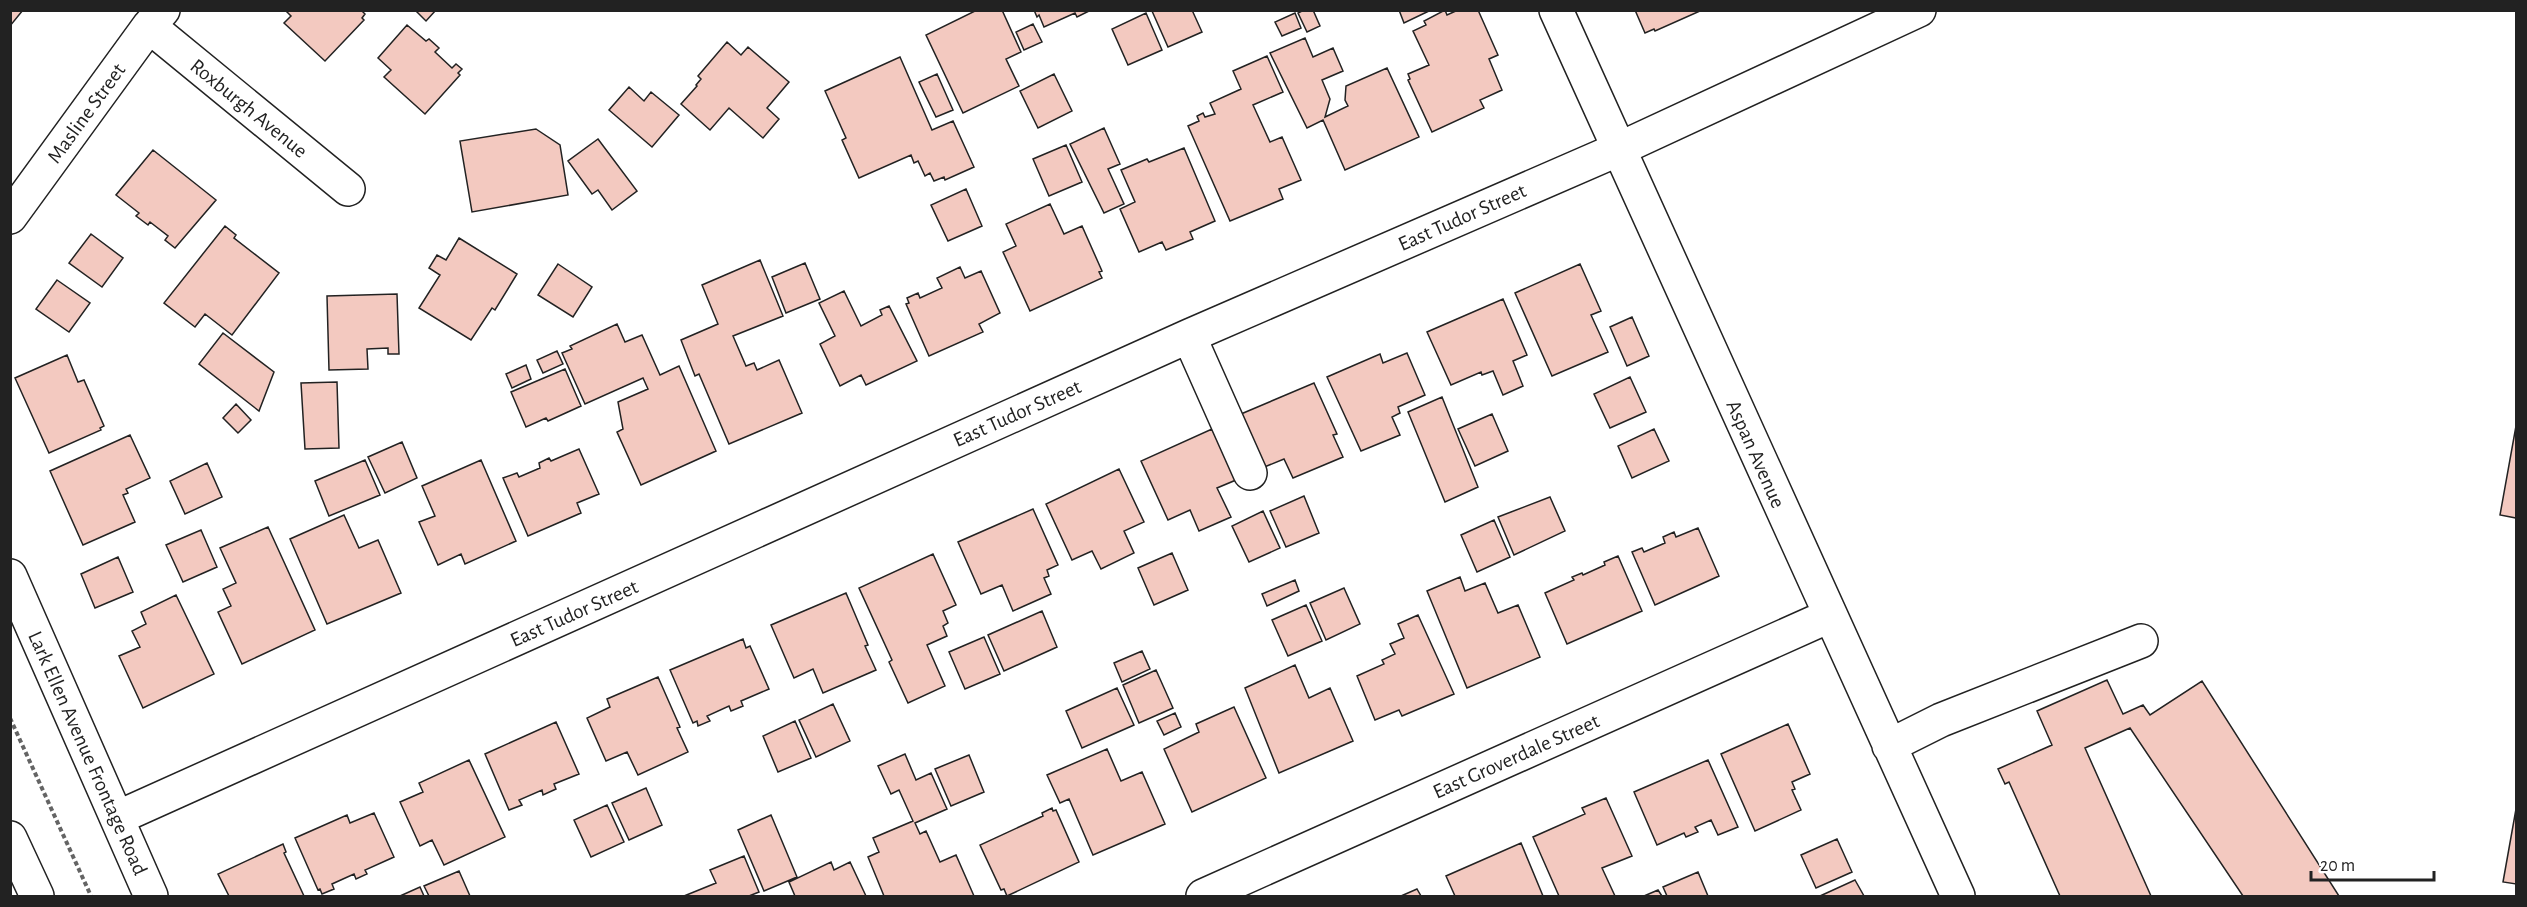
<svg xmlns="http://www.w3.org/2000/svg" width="2527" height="907" viewBox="0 0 2527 907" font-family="'Alegreya Sans',sans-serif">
<rect width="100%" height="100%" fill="#fff"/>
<path fill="#f3c9c0" stroke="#222" stroke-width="1.5" d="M 10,10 L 23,10 L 10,26 Z
M 285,10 L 361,10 L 365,14 L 362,18 L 364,20 L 325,61 L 284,23 L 291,16 Z
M 415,10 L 436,10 L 426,21 Z
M 977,10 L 1002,10 L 1021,52 L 1006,59 L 1019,86 L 963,113 L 926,35 Z
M 1034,10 L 1091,10 L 1077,17 L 1075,13 L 1044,27 L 1039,15 L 1037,17 Z
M 1192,10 L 1202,32 L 1168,47 L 1152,11 Z
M 1304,10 L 1313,10 L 1320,26 L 1307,32 L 1298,13 Z
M 1399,10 L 1431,10 L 1404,23 Z
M 1445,10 L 1447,15 L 1458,10 L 1478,10 L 1498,55 L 1489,59 L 1502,90 L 1480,100 L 1484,108 L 1432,132 L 1408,80 L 1410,79 L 1408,74 L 1429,65 L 1413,31 L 1426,25 L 1424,21 Z
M 1635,10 L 1700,10 L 1700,11 L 1655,31 L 1654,29 L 1645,33 Z
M 1146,13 L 1162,50 L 1128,65 L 1112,29 Z
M 1295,13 L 1301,28 L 1282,36 L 1275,22 Z
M 1033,24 L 1042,42 L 1024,50 L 1016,32 Z
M 407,25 L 426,41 L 429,39 L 439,48 L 435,52 L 452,68 L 456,64 L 462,69 L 458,73 L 460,75 L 425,114 L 384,77 L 391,70 L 378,58 Z
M 1305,38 L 1313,57 L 1333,48 L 1343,71 L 1322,80 L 1330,99 L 1325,117 L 1348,106 L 1345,100 L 1346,86 L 1387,68 L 1419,137 L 1345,170 L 1323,120 L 1307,128 L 1270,53 Z
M 727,42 L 741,55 L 748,47 L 789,82 L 767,108 L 779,119 L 763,138 L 729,108 L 710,130 L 681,104 L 697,86 L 696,85 L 701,79 L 698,76 Z
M 1267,56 L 1283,92 L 1253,105 L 1270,142 L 1282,137 L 1301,180 L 1279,189 L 1283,199 L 1230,221 L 1188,126 L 1199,121 L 1197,116 L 1203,113 L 1205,117 L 1215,114 L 1210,103 L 1241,89 L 1233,71 Z
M 900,57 L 932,130 L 953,121 L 974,167 L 945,180 L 944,177 L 934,181 L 930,173 L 925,176 L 918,161 L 914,163 L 911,155 L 859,178 L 842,140 L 846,138 L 825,91 Z
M 937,74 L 953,110 L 936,117 L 919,82 Z
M 1054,74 L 1072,111 L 1038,128 L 1020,91 Z
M 629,87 L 644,101 L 651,92 L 679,115 L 652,147 L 609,110 Z
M 1104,128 L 1120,164 L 1108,169 L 1124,204 L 1104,213 L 1070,144 Z
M 536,129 L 560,145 L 568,195 L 472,212 L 460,141 Z
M 598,139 L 637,191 L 612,210 L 598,190 L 592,194 L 568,161 Z
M 1066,145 L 1082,182 L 1049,196 L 1033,159 Z
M 1184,148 L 1215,221 L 1190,232 L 1193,239 L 1166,250 L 1162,242 L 1139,252 L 1120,209 L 1135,202 L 1121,170 L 1147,159 L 1149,162 Z
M 153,150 L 216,200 L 175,248 L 165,240 L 168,236 L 150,222 L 148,225 L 136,216 L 139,213 L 116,195 Z
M 966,189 L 982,226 L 948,241 L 931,205 Z
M 1050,204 L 1064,234 L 1082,226 L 1102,271 L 1099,272 L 1102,278 L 1030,311 L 1003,252 L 1016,246 L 1006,224 Z
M 225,226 L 236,235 L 234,238 L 279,273 L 232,335 L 205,314 L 195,327 L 164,303 Z
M 91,234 L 123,258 L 102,287 L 69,263 Z
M 459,238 L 517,274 L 495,310 L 492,308 L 471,340 L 419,308 L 440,275 L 429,268 L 437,255 L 446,260 Z
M 760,260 L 783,316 L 733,336 L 746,366 L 754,363 L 757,370 L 779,360 L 802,413 L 729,444 L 699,374 L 695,376 L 681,340 L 718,324 L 702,285 Z
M 805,263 L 820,299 L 786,313 L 772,277 Z
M 558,264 L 592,287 L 573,317 L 538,295 Z
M 1580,264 L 1601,311 L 1591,315 L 1608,352 L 1552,376 L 1515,293 Z
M 960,267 L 965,278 L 981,271 L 1000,313 L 979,324 L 983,332 L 929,356 L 906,304 L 909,303 L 907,298 L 918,293 L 920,298 L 942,288 L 937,278 Z
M 57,280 L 90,303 L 69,332 L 36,309 Z
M 844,291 L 861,326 L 882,315 L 880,310 L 889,306 L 917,361 L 866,385 L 861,375 L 840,386 L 820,344 L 835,336 L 819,303 Z
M 397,294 L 399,354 L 388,354 L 388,348 L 367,349 L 368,369 L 329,370 L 327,296 Z
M 1503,299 L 1527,355 L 1513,361 L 1523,386 L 1503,395 L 1493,371 L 1482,375 L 1481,372 L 1451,385 L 1427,332 Z
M 1632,317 L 1649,356 L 1627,366 L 1610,327 Z
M 617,324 L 625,342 L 642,335 L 660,375 L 679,366 L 716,451 L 641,485 L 617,432 L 623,429 L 618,402 L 648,389 L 643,378 L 585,404 L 562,353 L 572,349 L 570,346 Z
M 223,333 L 274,372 L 259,411 L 199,364 Z
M 557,351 L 563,364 L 543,373 L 537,360 Z
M 1407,353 L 1425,395 L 1398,407 L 1400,413 L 1392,417 L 1400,435 L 1361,451 L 1327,377 L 1380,354 L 1383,363 Z
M 67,355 L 78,382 L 84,380 L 104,426 L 100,428 L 101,430 L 49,453 L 15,378 Z
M 526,365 L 531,379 L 512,388 L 506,374 Z
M 565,369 L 581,406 L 548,421 L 546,418 L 526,427 L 511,392 Z
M 1630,377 L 1646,412 L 1610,428 L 1594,394 Z
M 337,382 L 339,448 L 305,449 L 301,383 Z
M 1314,383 L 1337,434 L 1333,435 L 1343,457 L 1293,478 L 1284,459 L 1262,468 L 1241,414 Z
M 1442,397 L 1478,487 L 1445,502 L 1408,412 Z
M 236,404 L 251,420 L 238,433 L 223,418 Z
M 1492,414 L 1508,451 L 1475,466 L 1458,429 Z
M 2516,426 L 2516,518 L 2500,515 Z
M 1212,429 L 1236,480 L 1217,488 L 1231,517 L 1199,531 L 1190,510 L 1168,520 L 1141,461 Z
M 1654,429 L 1669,461 L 1632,478 L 1618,446 Z
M 130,435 L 150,478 L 126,489 L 128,493 L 123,495 L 135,522 L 83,545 L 50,471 Z
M 402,442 L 417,478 L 385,493 L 368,457 Z
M 579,449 L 599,494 L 577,503 L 581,513 L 528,536 L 503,478 L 517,473 L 519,477 L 540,468 L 539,463 L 549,458 L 551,461 Z
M 365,460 L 380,495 L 329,516 L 315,481 Z
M 481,460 L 516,541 L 465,564 L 461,554 L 438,565 L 419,522 L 435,516 L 422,486 Z
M 207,463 L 222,497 L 185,514 L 170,481 Z
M 1119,469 L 1144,522 L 1124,531 L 1134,553 L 1101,569 L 1092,551 L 1072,560 L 1046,504 Z
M 1304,496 L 1319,533 L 1286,547 L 1270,511 Z
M 1550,497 L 1565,531 L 1514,555 L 1498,517 Z
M 1033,509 L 1058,565 L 1047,570 L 1049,576 L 1044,578 L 1051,594 L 1013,611 L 1002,585 L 981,594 L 958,542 Z
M 1263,511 L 1280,548 L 1249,562 L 1232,526 Z
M 344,515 L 359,548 L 378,540 L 401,593 L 327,624 L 290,539 Z
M 1494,520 L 1510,557 L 1477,572 L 1461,535 Z
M 268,527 L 315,630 L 242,664 L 218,612 L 231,606 L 223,589 L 236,583 L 220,548 Z
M 1698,528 L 1719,576 L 1655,605 L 1632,552 L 1642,548 L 1644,552 L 1665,543 L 1663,537 L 1674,532 L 1676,537 Z
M 201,530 L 217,567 L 183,582 L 166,545 Z
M 1172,553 L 1188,590 L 1154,605 L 1138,568 Z
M 933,554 L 956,605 L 943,611 L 948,623 L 943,626 L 947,636 L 927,645 L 945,686 L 908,703 L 889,662 L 892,660 L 859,588 Z
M 1618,556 L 1642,611 L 1567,644 L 1545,593 L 1574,580 L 1572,577 L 1582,573 L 1583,575 L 1605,565 L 1604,562 Z
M 118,557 L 133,592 L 95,608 L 81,574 Z
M 1460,577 L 1465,591 L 1485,583 L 1498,613 L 1518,605 L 1540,657 L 1467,688 L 1427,591 Z
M 1295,580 L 1299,591 L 1267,606 L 1262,594 Z
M 1344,588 L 1360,624 L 1326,640 L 1310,603 Z
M 846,593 L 868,645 L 865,646 L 876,670 L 823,693 L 813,669 L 794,678 L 771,625 Z
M 176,595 L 214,674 L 143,708 L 119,656 L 140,647 L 132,631 L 146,624 L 141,612 Z
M 1306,605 L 1322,641 L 1288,656 L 1272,620 Z
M 1042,611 L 1057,647 L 1004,671 L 988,635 Z
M 1418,615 L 1454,694 L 1402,716 L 1399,710 L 1375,720 L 1357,676 L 1384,664 L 1382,660 L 1395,654 L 1390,644 L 1404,638 L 1398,624 Z
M 984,637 L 1000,674 L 965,689 L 949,652 Z
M 743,639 L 746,648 L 750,646 L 769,689 L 741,701 L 743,706 L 731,711 L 729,706 L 707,716 L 710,721 L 698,726 L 697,721 L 693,723 L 670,670 Z
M 1142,651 L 1150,669 L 1122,682 L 1114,663 Z
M 1295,665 L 1309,698 L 1330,688 L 1353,741 L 1279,773 L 1245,688 Z
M 1156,670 L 1173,708 L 1139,723 L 1123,685 Z
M 658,677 L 680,727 L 677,728 L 688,752 L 638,775 L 627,752 L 606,761 L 587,718 L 610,707 L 607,699 Z
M 2107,680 L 2123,714 L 2143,705 L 2150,715 L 2202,681 L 2339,896 L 2243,896 L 2130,728 L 2085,748 L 2151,896 L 2060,896 L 2009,782 L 2005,784 L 1998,769 L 2052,745 L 2037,711 Z
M 1117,688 L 1134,725 L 1082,748 L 1066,711 Z
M 833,704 L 850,741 L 816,757 L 799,720 Z
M 1234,707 L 1266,778 L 1192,812 L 1164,749 L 1199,732 L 1196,724 Z
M 1175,713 L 1181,727 L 1164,735 L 1157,721 Z
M 795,721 L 811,758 L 778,772 L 763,736 Z
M 556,722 L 579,774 L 554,784 L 556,789 L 543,795 L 542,790 L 519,800 L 522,805 L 509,810 L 485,754 Z
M 1788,724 L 1810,774 L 1792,782 L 1795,789 L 1792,790 L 1801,810 L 1755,831 L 1721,754 Z
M 1107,749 L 1121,781 L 1142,772 L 1165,824 L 1093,855 L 1069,799 L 1060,803 L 1047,775 Z
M 905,754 L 916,780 L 931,773 L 947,809 L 915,823 L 920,834 L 926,831 L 940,862 L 956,855 L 974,896 L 884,896 L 868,857 L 879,852 L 873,838 L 913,821 L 899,790 L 891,794 L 878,766 Z
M 969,755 L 984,792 L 951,806 L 935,769 Z
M 469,760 L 505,837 L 444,865 L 432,840 L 420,846 L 400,802 L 423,792 L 419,783 Z
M 1708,760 L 1738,827 L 1718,835 L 1711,820 L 1695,827 L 1698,832 L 1686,837 L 1684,833 L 1657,845 L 1634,792 Z
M 646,788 L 662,825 L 629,840 L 612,803 Z
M 1606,798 L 1632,856 L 1602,868 L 1615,896 L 1559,896 L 1533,837 L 1585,814 L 1582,808 Z
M 607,805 L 624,842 L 591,857 L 574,820 Z
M 1052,808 L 1053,811 L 1056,810 L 1079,862 L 1007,896 L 1004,889 L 1001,890 L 980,845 L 1043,816 L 1042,813 Z
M 2516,809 L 2516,884 L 2503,882 Z
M 374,813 L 394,857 L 365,870 L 367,874 L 356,879 L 354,874 L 332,884 L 334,889 L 322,894 L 320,889 L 318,890 L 295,838 L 347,815 L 350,823 Z
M 771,815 L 797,877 L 764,891 L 738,830 Z
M 1837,839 L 1852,872 L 1816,888 L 1801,855 Z
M 1521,843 L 1543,896 L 1455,896 L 1446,876 Z
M 283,844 L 286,852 L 284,853 L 304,896 L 229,896 L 218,874 Z
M 744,856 L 759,892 L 749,896 L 684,896 L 716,883 L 710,870 Z
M 831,862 L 834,870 L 850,862 L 866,896 L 869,896 L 795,896 L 789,882 Z
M 459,871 L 470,896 L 429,896 L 424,886 Z
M 1698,872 L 1708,896 L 1667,896 L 1663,887 Z
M 1855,880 L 1864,896 L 1820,896 Z
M 420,887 L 424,896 L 400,896 Z
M 1417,889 L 1421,896 L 1401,896 Z
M 1658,890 L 1662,896 L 1644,896 Z"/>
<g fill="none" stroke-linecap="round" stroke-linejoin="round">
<defs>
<path id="minor" d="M 1556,10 L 1958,896
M 149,26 L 348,189
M 10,217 L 149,26 L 163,10
M 1189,336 L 1250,473
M 10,576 L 151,896
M 1889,746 L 1941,720 L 2141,641
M 117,818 L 1189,336 L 1619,149 L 1919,10
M 10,838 L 37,896
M 1203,896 L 1829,616"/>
</defs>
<use href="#minor" stroke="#222" stroke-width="36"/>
<path stroke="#646464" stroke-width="4" stroke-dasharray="4.5 3" stroke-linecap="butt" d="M 10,718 L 91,896"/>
<use href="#minor" stroke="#fff" stroke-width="33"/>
</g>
<g text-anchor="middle" stroke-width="4.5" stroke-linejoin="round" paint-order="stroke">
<g font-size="21" fill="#222" stroke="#fff">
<text transform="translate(249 108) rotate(39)" y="7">Roxburgh Avenue</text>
<text transform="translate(86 113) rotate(-54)" y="7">Masline Street</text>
<text transform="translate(1462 217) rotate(-24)" y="7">East Tudor Street</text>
<text transform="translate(1017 413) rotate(-24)" y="7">East Tudor Street</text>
<text transform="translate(1756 454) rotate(66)" y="7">Aspan Avenue</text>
<text transform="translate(574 613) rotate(-24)" y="7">East Tudor Street</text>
<text transform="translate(88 753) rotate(66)" y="7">Lark Ellen Avenue Frontage Road</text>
<text transform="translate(1516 756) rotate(-24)" y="7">East Groverdale Street</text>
</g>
</g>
<rect width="2527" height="907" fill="none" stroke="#222222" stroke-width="24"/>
<path d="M2311 871v9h123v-9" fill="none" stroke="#222222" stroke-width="3"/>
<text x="2320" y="871" font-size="18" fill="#222222" stroke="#ffffff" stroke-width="4.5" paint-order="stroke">20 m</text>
</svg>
